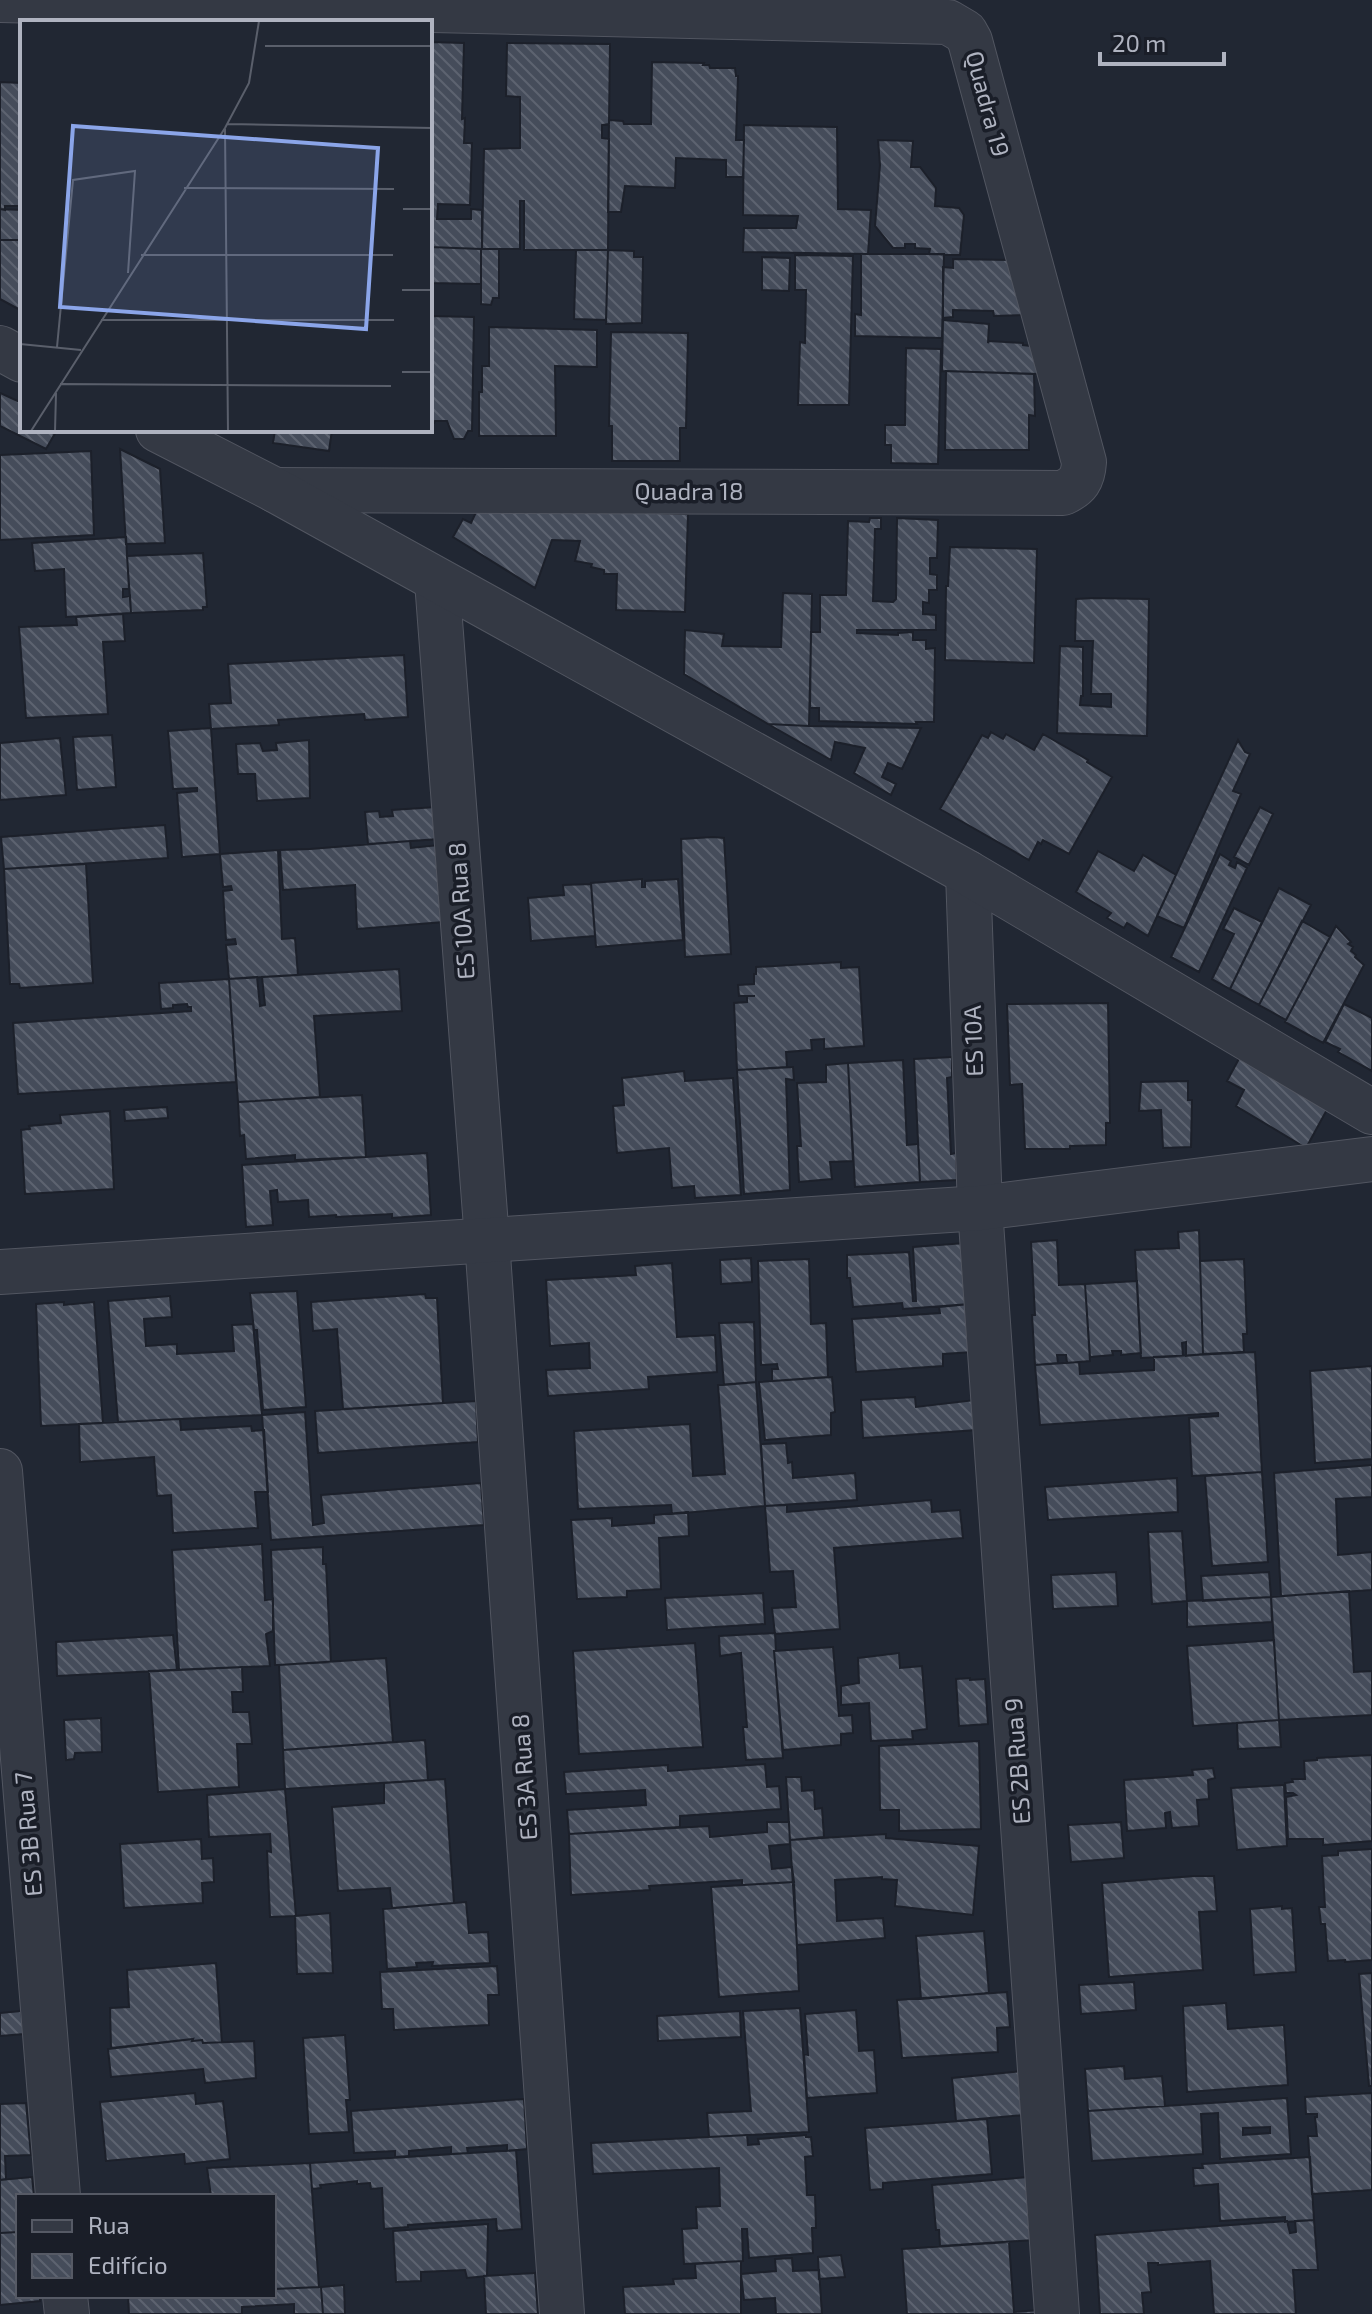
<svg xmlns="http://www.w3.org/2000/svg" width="1372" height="2314" viewBox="0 0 1372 2314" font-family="'Exo 2',sans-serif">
<defs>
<pattern id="building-back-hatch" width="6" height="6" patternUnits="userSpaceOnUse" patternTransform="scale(2)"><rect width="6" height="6" fill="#454c5a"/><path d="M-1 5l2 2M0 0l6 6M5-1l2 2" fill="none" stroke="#5d6370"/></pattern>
</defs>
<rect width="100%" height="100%" fill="#212733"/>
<path fill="url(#building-back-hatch)" stroke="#1c202a" stroke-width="2" fill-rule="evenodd" d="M 430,42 L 464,43 L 462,119 L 465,118 L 464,143 L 472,143 L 470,205 L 438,204 L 437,219 L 471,219 L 471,209 L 482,210 L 482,249 L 430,247 Z
M 507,43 L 610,44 L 609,124 L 602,125 L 602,138 L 609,139 L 608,250 L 524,250 L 524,201 L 520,201 L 520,249 L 482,249 L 484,149 L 520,148 L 520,97 L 506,96 Z
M 652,62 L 704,63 L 703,65 L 709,65 L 710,68 L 735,68 L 736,76 L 738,76 L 736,140 L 744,140 L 743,177 L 726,177 L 726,160 L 676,158 L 675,188 L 625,186 L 621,212 L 608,212 L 609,120 L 623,121 L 624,124 L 651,124 Z
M 0,82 L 22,83 L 22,206 L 5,206 L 5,210 L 0,209 Z
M 744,125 L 837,127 L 838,209 L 871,210 L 868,254 L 743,252 L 744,228 L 796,228 L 798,216 L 743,215 Z
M 878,140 L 913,141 L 911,167 L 920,167 L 936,188 L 935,206 L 959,208 L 964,215 L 960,255 L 929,254 L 930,249 L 915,248 L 915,244 L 905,244 L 905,248 L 893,248 L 875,226 L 880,165 Z
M 0,209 L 22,210 L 22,240 L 0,240 Z
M 0,240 L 22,240 L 22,311 L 0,299 Z
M 430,247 L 481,249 L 481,284 L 430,283 Z
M 481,249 L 499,249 L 499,298 L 493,298 L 491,305 L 481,304 Z
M 576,250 L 608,250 L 606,320 L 574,319 Z
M 608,250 L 634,251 L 634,257 L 643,257 L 642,323 L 606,324 Z
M 861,254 L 944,254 L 942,338 L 855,336 L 855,314 L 861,315 Z
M 795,255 L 853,256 L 849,405 L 798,405 L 800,342 L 805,343 L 806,290 L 795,290 Z
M 762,257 L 790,258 L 789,291 L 762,290 Z
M 953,259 L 1010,260 L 1023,315 L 994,316 L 993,311 L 953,310 L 953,317 L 943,318 L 943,267 L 953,268 Z
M 430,316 L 474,317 L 472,431 L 468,431 L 464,439 L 454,439 L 447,421 L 435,421 L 434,423 L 430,423 Z
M 943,320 L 989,324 L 988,343 L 989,341 L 1023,343 L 1023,345 L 1031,346 L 1039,374 L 942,371 Z
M 489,327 L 597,330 L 597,367 L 555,366 L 556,436 L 479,436 L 479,392 L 482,392 L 482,366 L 489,366 Z
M 611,332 L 688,333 L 686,428 L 680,428 L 680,461 L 612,461 L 612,426 L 609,426 Z
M 906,348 L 941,349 L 938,464 L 891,463 L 891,445 L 885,445 L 885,425 L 905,425 Z
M 946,371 L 1034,374 L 1035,416 L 1029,415 L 1029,450 L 945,450 Z
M 0,393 L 22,403 L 22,430 L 57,430 L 46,449 L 0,426 Z
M 275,430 L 332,430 L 329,451 L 273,443 Z
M 120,449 L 160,469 L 165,543 L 126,544 Z
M 91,451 L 94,535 L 0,540 L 0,455 Z
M 478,508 L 688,514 L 685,612 L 616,610 L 617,574 L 604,574 L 604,570 L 591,567 L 592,564 L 575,561 L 580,541 L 552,540 L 535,588 L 453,537 L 463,519 L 471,523 Z
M 870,518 L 881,518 L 881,529 L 875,529 L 873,601 L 893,602 L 896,599 L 897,518 L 938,520 L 937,558 L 930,558 L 930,574 L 937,575 L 937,590 L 929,590 L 929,603 L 923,602 L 923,614 L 936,615 L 936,630 L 857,630 L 857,633 L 898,635 L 898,633 L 913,632 L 913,640 L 926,640 L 926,649 L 935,648 L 934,722 L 916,722 L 917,724 L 819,721 L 819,708 L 810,708 L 811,632 L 820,632 L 820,595 L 846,595 L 848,521 L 869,522 Z
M 126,537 L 129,589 L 123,589 L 123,597 L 130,596 L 131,613 L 66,617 L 64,569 L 35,571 L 32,543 Z
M 950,547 L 1037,549 L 1034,663 L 945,660 L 946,586 L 948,586 Z
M 203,553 L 207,607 L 203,607 L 203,610 L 131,613 L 127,556 Z
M 783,593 L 812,594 L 809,726 L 768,724 L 684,674 L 685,630 L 724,634 L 722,646 L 781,647 Z
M 1093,598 L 1149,599 L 1147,736 L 1057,733 L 1060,646 L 1083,647 L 1083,696 L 1081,696 L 1080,705 L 1111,707 L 1111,694 L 1091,694 L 1093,641 L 1075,641 L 1076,599 Z
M 123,614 L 125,641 L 103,642 L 108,714 L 26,718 L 19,627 L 77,625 L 76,617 Z
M 404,655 L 408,717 L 365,720 L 364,714 L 278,720 L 279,725 L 211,729 L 209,704 L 231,703 L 228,664 Z
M 768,724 L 809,726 L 921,728 L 902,769 L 888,763 L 882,777 L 896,784 L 891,795 L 854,773 L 865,748 L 835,742 L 831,760 Z
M 211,728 L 220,854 L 182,857 L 177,793 L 197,791 L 197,788 L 173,789 L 168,731 Z
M 991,732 L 1003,739 L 1006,734 L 1034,750 L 1043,734 L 1088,760 L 1087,762 L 1112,777 L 1069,854 L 1043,840 L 1041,844 L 1038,842 L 1029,860 L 940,809 L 982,735 L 988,738 Z
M 112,735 L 116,787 L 77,790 L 73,737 Z
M 60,738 L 66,795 L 0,800 L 0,743 Z
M 309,740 L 310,798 L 257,801 L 255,774 L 238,774 L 236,744 L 260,743 L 263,751 L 277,750 L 276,743 Z
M 1238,740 L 1245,752 L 1250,754 L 1233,791 L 1241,794 L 1184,928 L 1157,916 Z
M 436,807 L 439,839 L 368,844 L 365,812 L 379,811 L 380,817 L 393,816 L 392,810 Z
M 1260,807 L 1273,814 L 1249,865 L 1234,857 Z
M 165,825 L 168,858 L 4,869 L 1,837 Z
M 713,837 L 724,838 L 731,954 L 685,957 L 681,839 Z
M 410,841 L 411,848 L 439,845 L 444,922 L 357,929 L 355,885 L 283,890 L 280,850 L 310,849 Z
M 278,850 L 282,939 L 295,938 L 298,975 L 229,979 L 226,945 L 236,944 L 235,939 L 226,940 L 223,891 L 232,890 L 231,886 L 223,887 L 220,854 Z
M 1098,851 L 1134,871 L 1143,855 L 1176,875 L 1148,936 L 1127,923 L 1124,928 L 1107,918 L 1111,913 L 1076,892 Z
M 1220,854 L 1231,861 L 1229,865 L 1235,868 L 1237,862 L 1247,868 L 1199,972 L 1171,957 Z
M 86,864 L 93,983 L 20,988 L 19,984 L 10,984 L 4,869 Z
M 642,879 L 642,887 L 645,887 L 645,881 L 678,879 L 683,940 L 596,947 L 591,883 Z
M 591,884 L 595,936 L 531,941 L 528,898 L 564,895 L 563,885 Z
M 1279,888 L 1311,905 L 1259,1005 L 1230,989 Z
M 1234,908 L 1262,922 L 1230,989 L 1212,979 L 1234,934 L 1223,929 Z
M 1302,921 L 1330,937 L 1286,1020 L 1259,1005 Z
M 1336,926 L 1351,942 L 1348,944 L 1353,947 L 1351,951 L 1356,955 L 1355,957 L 1364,965 L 1323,1043 L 1285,1022 Z
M 841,962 L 841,968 L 859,967 L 864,1046 L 824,1049 L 824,1039 L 811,1040 L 812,1050 L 786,1052 L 787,1067 L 737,1070 L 734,1003 L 747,1002 L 747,996 L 755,996 L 739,996 L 738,985 L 754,984 L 754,974 L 756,974 L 756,967 Z
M 399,969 L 402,1011 L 314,1016 L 320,1097 L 238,1102 L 229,979 L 257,977 L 260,1006 L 265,1005 L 262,977 Z
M 229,979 L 236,1082 L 18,1094 L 13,1023 L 191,1011 L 191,1007 L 188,1007 L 187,1004 L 173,1005 L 173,1008 L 161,1009 L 159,983 Z
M 1108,1003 L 1110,1123 L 1106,1123 L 1106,1145 L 1070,1146 L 1070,1149 L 1025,1149 L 1022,1084 L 1010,1085 L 1007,1004 Z
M 1344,1004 L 1372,1018 L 1372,1071 L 1338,1052 L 1340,1049 L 1325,1042 Z
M 1241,1055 L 1329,1106 L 1306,1148 L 1236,1106 L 1244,1090 L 1227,1081 Z
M 952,1057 L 952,1077 L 947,1078 L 951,1154 L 956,1153 L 957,1180 L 920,1182 L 914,1059 Z
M 903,1060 L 907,1145 L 918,1144 L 920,1182 L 855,1187 L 848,1063 Z
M 848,1063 L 853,1161 L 830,1162 L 832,1179 L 799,1182 L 797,1146 L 801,1146 L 797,1083 L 826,1082 L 826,1065 Z
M 793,1067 L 794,1080 L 786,1079 L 790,1190 L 744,1194 L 737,1070 Z
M 684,1071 L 685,1081 L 733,1078 L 741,1195 L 695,1198 L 694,1186 L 672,1188 L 669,1148 L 617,1153 L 613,1106 L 624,1105 L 622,1078 Z
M 1188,1081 L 1188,1100 L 1192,1100 L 1191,1147 L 1163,1148 L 1161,1110 L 1139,1111 L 1141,1082 Z
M 362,1095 L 366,1157 L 295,1160 L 295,1155 L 246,1159 L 244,1135 L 240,1136 L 238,1102 Z
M 167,1107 L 168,1118 L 125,1121 L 124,1110 Z
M 110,1111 L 114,1189 L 25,1194 L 21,1130 L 30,1129 L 29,1126 L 61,1123 L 60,1115 Z
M 427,1153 L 431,1215 L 392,1218 L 392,1214 L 336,1217 L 336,1215 L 309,1217 L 308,1200 L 278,1202 L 277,1190 L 270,1191 L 273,1225 L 246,1227 L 242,1165 Z
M 1199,1230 L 1203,1354 L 1186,1356 L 1186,1342 L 1182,1343 L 1183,1356 L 1141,1358 L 1135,1250 L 1179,1248 L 1178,1232 Z
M 1057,1240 L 1059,1285 L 1085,1284 L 1090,1361 L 1067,1363 L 1066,1355 L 1057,1355 L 1058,1363 L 1035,1365 L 1032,1315 L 1035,1315 L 1031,1242 Z
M 965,1243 L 970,1304 L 903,1309 L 902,1303 L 853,1307 L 850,1278 L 847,1278 L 847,1255 L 909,1252 L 913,1301 L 916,1301 L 913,1247 Z
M 751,1258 L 752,1282 L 721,1284 L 720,1260 Z
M 809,1259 L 811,1324 L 826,1323 L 828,1377 L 772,1381 L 772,1369 L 778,1369 L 777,1364 L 761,1365 L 758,1261 Z
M 1244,1259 L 1247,1334 L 1243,1334 L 1244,1352 L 1203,1354 L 1200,1261 Z
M 672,1263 L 677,1337 L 715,1335 L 717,1372 L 648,1377 L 649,1389 L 548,1396 L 546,1370 L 590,1368 L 589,1343 L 550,1346 L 546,1280 L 636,1275 L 635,1266 Z
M 1137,1281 L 1141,1353 L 1121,1355 L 1121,1351 L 1112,1351 L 1113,1355 L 1090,1357 L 1085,1284 Z
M 297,1291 L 306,1407 L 263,1410 L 257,1330 L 254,1330 L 250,1293 Z
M 425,1294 L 426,1298 L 437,1298 L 443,1403 L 343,1409 L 337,1329 L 313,1331 L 311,1302 Z
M 170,1296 L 172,1317 L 144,1319 L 146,1346 L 177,1344 L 177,1354 L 234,1351 L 232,1325 L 253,1324 L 262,1415 L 118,1422 L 108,1301 Z
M 64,1302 L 64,1305 L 94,1302 L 103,1423 L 41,1426 L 36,1304 Z
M 970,1304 L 974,1352 L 943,1354 L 943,1366 L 856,1372 L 852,1319 L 940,1313 L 939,1307 Z
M 754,1322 L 756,1382 L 724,1385 L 719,1323 Z
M 1255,1352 L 1262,1472 L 1192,1476 L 1189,1418 L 1218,1416 L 1218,1413 L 1040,1425 L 1035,1365 L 1079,1362 L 1080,1374 L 1154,1370 L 1154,1357 Z
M 1372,1366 L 1372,1459 L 1315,1463 L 1310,1371 Z
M 832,1377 L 835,1412 L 831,1413 L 831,1435 L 765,1440 L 759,1382 Z
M 756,1382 L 765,1506 L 672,1514 L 671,1505 L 578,1509 L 574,1431 L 690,1424 L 693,1476 L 725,1474 L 718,1385 Z
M 915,1397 L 916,1407 L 975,1400 L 977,1430 L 863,1438 L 861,1400 Z
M 476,1401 L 478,1442 L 318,1453 L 315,1411 Z
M 305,1412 L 313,1525 L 324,1523 L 321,1495 L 481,1483 L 484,1525 L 271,1540 L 262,1415 Z
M 180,1419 L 181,1430 L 251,1426 L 252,1431 L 264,1430 L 268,1492 L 255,1492 L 258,1528 L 173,1533 L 171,1495 L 157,1496 L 154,1457 L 80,1462 L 79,1424 Z
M 786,1443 L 788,1463 L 792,1462 L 793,1478 L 855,1473 L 857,1500 L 765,1506 L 761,1444 Z
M 1372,1465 L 1372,1497 L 1336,1499 L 1338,1555 L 1372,1552 L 1372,1590 L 1281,1596 L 1274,1473 Z
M 1262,1472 L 1268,1562 L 1212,1566 L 1205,1476 Z
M 1177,1478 L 1178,1512 L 1048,1520 L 1045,1487 Z
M 931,1500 L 932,1512 L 960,1510 L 963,1538 L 834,1548 L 840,1629 L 775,1634 L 772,1608 L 796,1607 L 793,1571 L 770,1572 L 765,1506 L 787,1505 L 787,1512 Z
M 688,1512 L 689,1536 L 659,1538 L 661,1589 L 627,1591 L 627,1597 L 577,1599 L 571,1520 L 612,1518 L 612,1526 L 654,1523 L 654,1515 Z
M 1182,1531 L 1187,1601 L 1152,1604 L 1148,1532 Z
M 262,1544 L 265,1600 L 273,1599 L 273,1631 L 266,1634 L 270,1666 L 179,1670 L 172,1550 Z
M 323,1547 L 323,1564 L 326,1564 L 331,1662 L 275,1665 L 271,1550 Z
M 1116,1572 L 1118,1606 L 1053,1609 L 1051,1575 Z
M 1269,1572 L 1271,1597 L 1203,1601 L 1201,1576 Z
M 1349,1591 L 1354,1672 L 1372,1671 L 1372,1715 L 1279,1720 L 1271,1597 Z
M 763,1593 L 765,1624 L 667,1630 L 665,1598 Z
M 1271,1597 L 1272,1622 L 1187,1627 L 1187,1601 Z
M 775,1633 L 776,1651 L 774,1651 L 783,1758 L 746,1760 L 743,1727 L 747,1727 L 741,1653 L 720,1656 L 719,1636 Z
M 173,1635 L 177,1670 L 57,1676 L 56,1642 Z
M 1274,1640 L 1279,1720 L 1193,1726 L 1187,1646 Z
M 695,1643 L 703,1747 L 579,1754 L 573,1651 Z
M 833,1647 L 839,1716 L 852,1715 L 853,1733 L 841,1734 L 841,1745 L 783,1750 L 774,1651 Z
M 899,1653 L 900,1668 L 922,1666 L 927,1729 L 912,1731 L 913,1739 L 871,1741 L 869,1703 L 841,1705 L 841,1686 L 859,1683 L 858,1658 Z
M 386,1658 L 393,1742 L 283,1750 L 279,1665 Z
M 242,1667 L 243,1692 L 232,1692 L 233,1712 L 249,1712 L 252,1744 L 237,1744 L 239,1787 L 158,1792 L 149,1671 Z
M 970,1678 L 970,1680 L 985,1679 L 988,1724 L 959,1726 L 956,1679 Z
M 101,1718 L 102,1752 L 75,1753 L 74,1759 L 66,1760 L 64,1720 Z
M 1279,1720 L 1281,1747 L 1238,1749 L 1237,1723 Z
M 425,1740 L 428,1780 L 285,1789 L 283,1750 Z
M 979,1741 L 981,1829 L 899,1831 L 899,1810 L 880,1810 L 879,1746 Z
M 1372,1755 L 1372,1841 L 1323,1845 L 1323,1839 L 1288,1839 L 1286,1797 L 1296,1795 L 1293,1793 L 1286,1793 L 1285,1783 L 1293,1782 L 1292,1779 L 1305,1779 L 1304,1761 L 1317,1760 L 1317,1758 Z
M 765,1764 L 767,1787 L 779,1786 L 781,1809 L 680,1816 L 680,1827 L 569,1834 L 567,1810 L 646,1805 L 645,1790 L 566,1794 L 564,1772 L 668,1765 L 668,1771 Z
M 1213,1768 L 1215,1778 L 1208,1780 L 1209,1799 L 1197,1800 L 1199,1826 L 1172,1828 L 1170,1812 L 1165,1813 L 1166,1828 L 1127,1831 L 1124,1780 L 1193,1775 L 1192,1770 Z
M 786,1777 L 801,1777 L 802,1791 L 814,1790 L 815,1809 L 822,1808 L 824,1837 L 790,1840 Z
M 445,1779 L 454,1903 L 392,1908 L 390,1888 L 338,1891 L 332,1807 L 384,1803 L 384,1783 Z
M 1284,1785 L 1287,1846 L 1237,1850 L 1231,1788 Z
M 285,1789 L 296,1916 L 270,1917 L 267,1851 L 271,1852 L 270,1834 L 209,1837 L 207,1795 Z
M 767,1822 L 789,1822 L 790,1844 L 769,1846 L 772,1869 L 792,1867 L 794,1882 L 742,1885 L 742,1880 L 649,1886 L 650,1890 L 571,1895 L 569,1834 L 709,1826 L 710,1837 L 767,1832 Z
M 1121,1822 L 1124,1858 L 1071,1862 L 1068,1825 Z
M 886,1834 L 886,1838 L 979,1846 L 973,1915 L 895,1906 L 897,1880 L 882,1879 L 882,1877 L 835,1880 L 837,1921 L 883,1918 L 885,1938 L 797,1945 L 790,1840 Z
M 201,1839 L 202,1859 L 213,1858 L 214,1882 L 202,1883 L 203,1903 L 124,1908 L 120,1844 Z
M 1372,1849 L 1372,1960 L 1345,1962 L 1345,1960 L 1328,1961 L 1325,1924 L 1321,1924 L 1319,1907 L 1325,1907 L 1322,1856 L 1338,1855 L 1338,1851 Z
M 1195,1876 L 1214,1876 L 1217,1911 L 1199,1912 L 1203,1970 L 1109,1977 L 1102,1883 Z
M 794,1882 L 799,1991 L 719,1997 L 711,1887 Z
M 466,1902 L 469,1933 L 488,1932 L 490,1963 L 432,1966 L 433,1962 L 416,1963 L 417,1967 L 387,1969 L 383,1909 Z
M 1282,1906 L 1282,1909 L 1292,1908 L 1296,1972 L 1254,1975 L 1250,1909 Z
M 330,1913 L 333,1973 L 297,1974 L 295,1916 Z
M 984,1931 L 989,1993 L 921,1999 L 916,1936 Z
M 216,1963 L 222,2043 L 203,2043 L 202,2040 L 192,2041 L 193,2039 L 111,2048 L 110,2008 L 129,2007 L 127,1970 Z
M 497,1966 L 499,1995 L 488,1995 L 489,2025 L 394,2030 L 393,2009 L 382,2009 L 380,1972 Z
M 1372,1973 L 1372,2086 L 1369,2086 L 1359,1974 Z
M 1134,1982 L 1136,2010 L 1081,2014 L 1079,1985 Z
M 1007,1992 L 1010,2027 L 997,2028 L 998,2052 L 902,2058 L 897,2000 Z
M 1226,2003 L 1228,2029 L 1284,2025 L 1288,2085 L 1187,2092 L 1183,2006 Z
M 800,2008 L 809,2132 L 709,2137 L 707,2113 L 751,2111 L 743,2011 Z
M 856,2010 L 859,2051 L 874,2050 L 877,2093 L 807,2098 L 804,2054 L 808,2055 L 805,2014 Z
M 21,2011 L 24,2034 L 0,2036 L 0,2013 Z
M 740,2011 L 741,2037 L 658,2041 L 657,2016 Z
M 345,2035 L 350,2100 L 346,2100 L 349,2132 L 309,2134 L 303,2038 Z
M 193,2039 L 192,2041 L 202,2040 L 203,2043 L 254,2041 L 256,2078 L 205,2083 L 203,2069 L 111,2077 L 108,2049 Z
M 1124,2066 L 1125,2079 L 1162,2076 L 1165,2106 L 1088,2111 L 1085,2069 Z
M 1022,2071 L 1025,2115 L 956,2121 L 952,2078 Z
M 195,2093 L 196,2104 L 223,2101 L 230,2159 L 185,2164 L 184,2154 L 106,2161 L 100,2102 Z
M 1372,2093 L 1372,2190 L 1312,2194 L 1308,2136 L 1317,2136 L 1315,2117 L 1317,2117 L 1317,2114 L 1306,2114 L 1305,2097 Z
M 1287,2098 L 1291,2154 L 1220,2159 L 1218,2113 L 1201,2114 L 1203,2154 L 1092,2161 L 1088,2111 ZM 1270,2127 L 1270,2133 L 1243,2135 L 1243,2128 Z
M 524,2099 L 527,2149 L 507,2151 L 507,2145 L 467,2148 L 468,2153 L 451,2154 L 451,2147 L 409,2151 L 409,2156 L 395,2157 L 395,2151 L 354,2153 L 351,2111 Z
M 26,2103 L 31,2155 L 5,2156 L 6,2179 L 0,2180 L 0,2104 Z
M 987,2119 L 992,2174 L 883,2183 L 883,2189 L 870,2190 L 865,2128 Z
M 747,2135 L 748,2145 L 759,2144 L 758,2139 L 806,2135 L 806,2137 L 811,2137 L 813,2156 L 805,2157 L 807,2195 L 815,2195 L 816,2228 L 812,2228 L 813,2253 L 749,2258 L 747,2229 L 742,2229 L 743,2261 L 684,2264 L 682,2229 L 697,2228 L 696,2207 L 720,2206 L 719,2168 L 593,2174 L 591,2143 Z
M 516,2150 L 522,2229 L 497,2231 L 496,2219 L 408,2225 L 408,2227 L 384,2229 L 382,2188 L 371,2189 L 370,2183 L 357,2184 L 357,2181 L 320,2185 L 321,2188 L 312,2189 L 310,2163 Z
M 1310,2157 L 1314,2220 L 1285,2222 L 1285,2217 L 1220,2221 L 1218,2184 L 1194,2186 L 1193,2168 L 1203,2168 L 1202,2164 Z
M 310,2163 L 319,2287 L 274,2289 L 274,2196 L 211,2196 L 207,2168 Z
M 32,2177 L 34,2196 L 18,2196 L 18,2232 L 0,2233 L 0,2180 Z
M 1029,2177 L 1034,2240 L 940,2246 L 939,2230 L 936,2230 L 932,2185 Z
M 1314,2220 L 1318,2270 L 1293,2270 L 1296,2314 L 1214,2314 L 1210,2261 L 1158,2265 L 1158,2263 L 1148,2263 L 1151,2292 L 1142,2293 L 1144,2314 L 1100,2314 L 1095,2235 L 1287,2221 L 1290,2233 L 1296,2232 L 1295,2221 Z
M 488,2224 L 487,2276 L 467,2278 L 465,2270 L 421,2272 L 421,2281 L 396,2282 L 393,2231 Z
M 18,2232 L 18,2296 L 40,2296 L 40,2301 L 0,2305 L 0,2233 Z
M 1009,2242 L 1014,2312 L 1040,2310 L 1040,2314 L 907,2314 L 902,2249 Z
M 841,2255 L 845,2277 L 819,2279 L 818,2257 Z
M 792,2258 L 793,2271 L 819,2270 L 822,2314 L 776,2314 L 775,2298 L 744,2300 L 741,2274 L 776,2271 L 775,2259 Z
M 741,2261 L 741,2314 L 625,2314 L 623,2287 L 674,2284 L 673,2279 L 696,2278 L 695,2264 Z
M 535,2273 L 538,2314 L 486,2314 L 484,2276 Z
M 344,2285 L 345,2314 L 323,2314 L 321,2287 Z
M 321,2287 L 323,2314 L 294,2314 L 294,2304 L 242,2307 L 242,2314 L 129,2314 L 128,2296 L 274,2296 L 274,2289 Z"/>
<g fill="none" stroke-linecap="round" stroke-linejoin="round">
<defs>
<path id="minor" d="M 0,0 L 948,22 L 965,32 L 970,41 L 1084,462 C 1083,479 1078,486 1063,493 L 275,490
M 437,581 L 487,1240 L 562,2314
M 968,873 L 980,1208 L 1057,2314
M 0,1471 L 58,2196
M 65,2296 L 67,2314"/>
<path id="tertiary" d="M 0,348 L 22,360
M 158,430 L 275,490 L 968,873 L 1372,1112
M 0,1272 L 980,1208 L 1372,1159"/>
</defs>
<use href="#minor" stroke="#525661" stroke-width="46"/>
<use href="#tertiary" stroke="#525661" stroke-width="46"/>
<use href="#minor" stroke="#343944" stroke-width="44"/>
<use href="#tertiary" stroke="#343944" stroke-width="44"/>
</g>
<g text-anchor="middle" stroke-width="7" stroke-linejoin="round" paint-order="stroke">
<g font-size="24" fill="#afb3c0" stroke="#1a1e28">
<text transform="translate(987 104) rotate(75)" y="8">Quadra 19</text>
<text x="689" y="500">Quadra 18</text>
<text transform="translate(462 911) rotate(-94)" y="8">ES 10A Rua 8</text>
<text transform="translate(974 1041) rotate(-92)" y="8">ES 10A</text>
<text transform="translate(1018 1761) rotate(-94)" y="8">ES 2B Rua 9</text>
<text transform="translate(525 1777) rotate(-94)" y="8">ES 3A Rua 8</text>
<text transform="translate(29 1834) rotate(-95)" y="8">ES 3B Rua 7</text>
</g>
</g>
<g transform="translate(20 20)">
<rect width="412" height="412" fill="#212733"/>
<path fill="none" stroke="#5a5f6b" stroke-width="2" d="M 245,26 L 412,26M 207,104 L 412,108M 205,109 L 208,411M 164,168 L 374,169M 383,189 L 412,189M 121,235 L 373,235M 382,270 L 412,270M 81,300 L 374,300M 0,324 L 61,330M 37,327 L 53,160 L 115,151 L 108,253M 382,352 L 412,352M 40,364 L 371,366M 11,411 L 205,108 L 229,63 L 239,1M 35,411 L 36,373"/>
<path fill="#8ba5e9" fill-opacity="0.15" stroke="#8ba5e9" stroke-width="4" d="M 53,106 L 358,128 L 346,309 L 40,287 Z"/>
<rect width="412" height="412" fill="none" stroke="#afb3c0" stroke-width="4"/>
</g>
<rect x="16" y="2194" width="260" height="104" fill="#1a1e28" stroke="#565a65" stroke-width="2"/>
<rect x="32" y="2220" width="40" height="12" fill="#343944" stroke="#565a65" stroke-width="2"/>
<text x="88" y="2234" font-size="24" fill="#afb3c0">Rua</text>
<rect x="32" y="2254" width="40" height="24" fill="url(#building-back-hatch)" stroke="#565a65" stroke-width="2"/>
<text x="88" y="2274" font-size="24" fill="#afb3c0">Edifício</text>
<path d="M1100 52v12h124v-12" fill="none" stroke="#afb3c0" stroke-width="4"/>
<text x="1112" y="52" font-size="24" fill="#afb3c0" stroke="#1a1e28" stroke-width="6" paint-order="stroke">20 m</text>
</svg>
